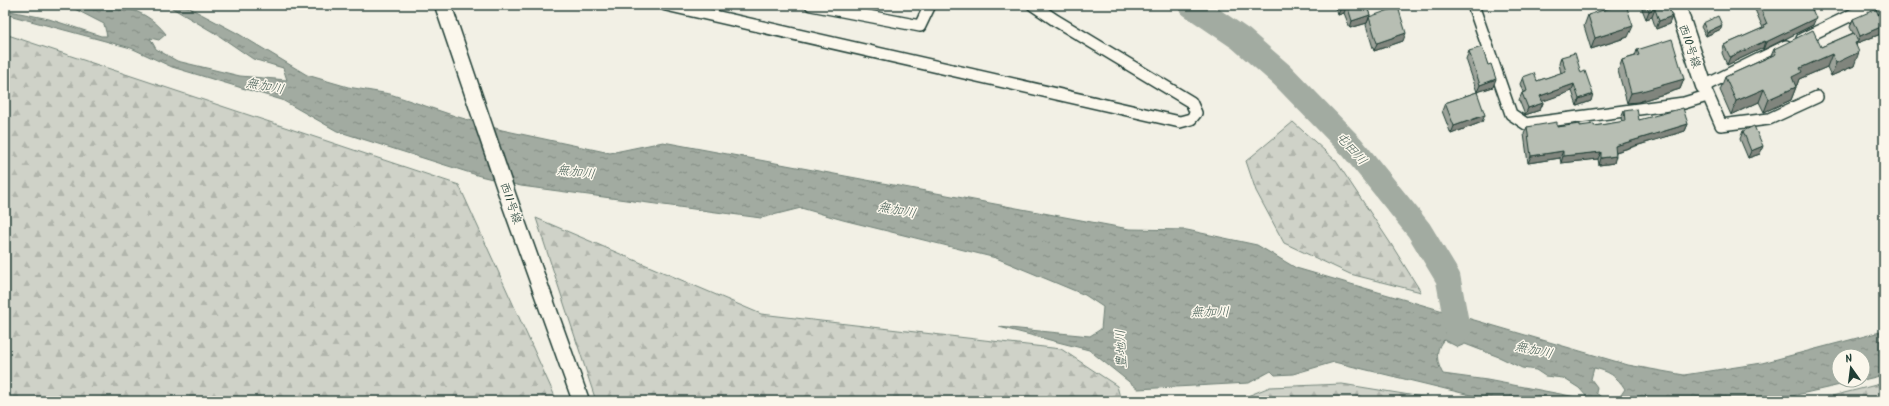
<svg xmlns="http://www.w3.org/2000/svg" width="1889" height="406" viewBox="0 0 1889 406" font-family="Kalam,'Klee One',sans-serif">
<defs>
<pattern id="forest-firs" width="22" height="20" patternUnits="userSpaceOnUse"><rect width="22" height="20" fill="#cfd2c8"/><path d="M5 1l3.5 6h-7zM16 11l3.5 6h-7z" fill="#b1b5ac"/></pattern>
<pattern id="water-ripples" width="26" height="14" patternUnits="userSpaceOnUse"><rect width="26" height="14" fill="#a2aba1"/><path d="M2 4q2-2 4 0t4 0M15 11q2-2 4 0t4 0" fill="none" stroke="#838c84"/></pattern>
</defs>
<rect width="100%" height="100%" fill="#f2f0e5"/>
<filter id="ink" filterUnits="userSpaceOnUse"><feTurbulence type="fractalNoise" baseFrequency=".025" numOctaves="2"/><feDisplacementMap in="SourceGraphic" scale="8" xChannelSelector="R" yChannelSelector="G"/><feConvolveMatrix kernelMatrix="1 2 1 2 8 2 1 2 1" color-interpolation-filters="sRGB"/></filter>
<g filter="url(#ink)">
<path fill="url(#forest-firs)" stroke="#77887e" d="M 5,34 L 459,185 L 557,401 L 5,401 Z
M 1293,122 L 1336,161 L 1391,244 L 1421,292 L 1350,274 L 1284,243 L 1256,191 L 1246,161 Z
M 536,218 L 761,314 L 1061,349 L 1117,386 L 1121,401 L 596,401 Z
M 1884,383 L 1884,401 L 1851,401 L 1832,396 Z
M 1342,384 L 1447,401 L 1235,401 L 1270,387 Z"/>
<path fill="url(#water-ripples)" stroke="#6e7f75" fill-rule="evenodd" d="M 67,5 C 105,5 140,1 166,34 L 159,40 L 150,38 L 156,49 L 177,61 L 240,76 L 287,80 L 283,68 L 253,59 L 218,35 L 167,5 L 184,5 L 237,33 L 307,75 L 348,87 L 390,94 L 455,116 L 502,130 L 610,153 L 663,142 L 1129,229 L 1187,230 L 1257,245 L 1296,268 L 1628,365 L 1684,375 L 1762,363 L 1884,331 L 1884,375 L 1863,380 L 1863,356 L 1839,356 L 1839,380 L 1862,380 L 1770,401 L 1495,401 L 1334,362 L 1293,374 L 1275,375 L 1271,371 L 1249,383 L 1138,389 L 1089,350 L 999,327 L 1090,336 L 1101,329 L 1103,307 L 1085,295 L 996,258 L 843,220 L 801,208 L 761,218 L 521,186 L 480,176 L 337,131 L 282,100 L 172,67 L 131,48 L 5,14 L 5,10 L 49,19 L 101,36 L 107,36 L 104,24 ZM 1444,340 L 1458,347 L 1465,344 L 1499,357 L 1522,368 L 1536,370 L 1545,376 L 1563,378 L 1579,388 L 1587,397 L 1576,397 L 1487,380 L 1443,374 C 1437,364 1434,349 1444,340 ZM 1594,368 C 1608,371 1617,376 1625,389 L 1619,398 L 1604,399 L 1596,393 L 1597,387 L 1591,379 Z"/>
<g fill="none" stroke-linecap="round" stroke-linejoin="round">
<path stroke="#a2aba1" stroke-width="25" d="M 1191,5 L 1241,39 L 1282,75 L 1352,147 L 1419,230 L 1448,278 L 1458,331"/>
<defs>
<path id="street" d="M 666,5 L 1180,122 L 1191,119 L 1196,113 L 1191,102 L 1055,20 L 1033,5
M 811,5 L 920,26 L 930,5
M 1473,5 L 1511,114 L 1526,124 L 1684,103 L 1707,96
M 1881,5 L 1884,12
M 1802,39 L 1872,5
M 1786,46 L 1704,86 L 1721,125 L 1769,119 L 1817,97"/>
<path id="secondary" d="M 443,5 L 508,197 L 581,401
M 1677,5 L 1704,86"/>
</defs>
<use href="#street" stroke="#1f3d34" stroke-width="14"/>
<use href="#secondary" stroke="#1f3d34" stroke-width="19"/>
<use href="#street" stroke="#fbf7ec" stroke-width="11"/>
<use href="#secondary" stroke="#fbf7ec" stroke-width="16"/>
</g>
<path fill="#9da39a" stroke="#1f3d34" d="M 1335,5 L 1366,5 L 1370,15 L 1367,23 L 1350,28 L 1344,13 L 1338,15 Z
M 1643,5 L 1667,5 L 1672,16 L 1669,24 L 1656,29 L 1652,17 L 1646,19 L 1642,9 Z
M 1753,5 L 1823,5 L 1812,9 L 1813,25 L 1763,50 L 1763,48 L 1727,65 L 1722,53 L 1724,45 L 1763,28 Z
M 1588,15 L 1628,37 L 1591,49 L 1584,26 Z
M 1369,17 L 1403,41 L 1374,51 L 1366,25 Z
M 1853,19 L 1881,34 L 1857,43 L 1856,46 L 1854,66 L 1831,76 L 1827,67 L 1799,79 L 1797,85 L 1796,86 L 1796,87 L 1791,100 L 1764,112 L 1759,102 L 1731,115 L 1720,90 L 1725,77 L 1771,56 L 1774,49 L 1821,47 L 1853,33 L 1850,27 Z
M 1703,23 L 1721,29 L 1706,36 L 1701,27 Z
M 1637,50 L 1684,79 L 1680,89 L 1638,102 L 1627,103 L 1618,71 L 1622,60 L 1635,56 Z
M 1469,51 L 1493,87 L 1477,92 L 1482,122 L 1451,134 L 1442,111 L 1445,103 L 1477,92 L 1466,59 Z
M 1561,57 L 1591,101 L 1577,106 L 1572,91 L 1542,101 L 1543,103 L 1540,110 L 1525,115 L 1519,100 L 1522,93 L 1523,92 L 1520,84 L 1523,77 L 1537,81 L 1561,73 L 1559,64 Z
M 1624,111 L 1639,120 L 1688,124 L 1685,131 L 1616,152 L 1614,163 L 1599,165 L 1598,159 L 1561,163 L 1560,158 L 1528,163 L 1524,134 L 1527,127 L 1557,127 L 1580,126 L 1594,126 L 1622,122 L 1621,118 Z
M 1743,131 L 1760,154 L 1748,158 L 1740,139 Z"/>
<path fill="#80857d" stroke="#1f3d34" d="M 1347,5 L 1344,13 L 1338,15 L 1341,7 Z
M 1809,5 L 1823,5 L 1807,11 Z
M 1655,9 L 1652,17 L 1646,19 L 1649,11 Z
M 1370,15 L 1367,23 L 1350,28 L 1352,21 Z
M 1672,16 L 1669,24 L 1656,29 L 1659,21 Z
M 1816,18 L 1813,25 L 1763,50 L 1766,42 Z
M 1722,25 L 1721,29 L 1706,36 L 1707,32 Z
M 1633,26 L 1628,37 L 1591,49 L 1595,38 Z
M 1883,26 L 1881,34 L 1857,43 L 1853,55 L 1859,52 L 1854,66 L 1831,76 L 1836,63 L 1855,43 L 1857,42 L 1860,36 Z
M 1406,33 L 1403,41 L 1374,51 L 1377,43 Z
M 1765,41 L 1763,48 L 1727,65 L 1730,57 Z
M 1832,54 L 1827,67 L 1799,79 L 1797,85 L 1787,90 L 1792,77 L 1800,68 Z
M 1496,79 L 1493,87 L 1477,92 L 1480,85 Z
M 1684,79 L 1680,89 L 1638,102 L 1627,103 L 1631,93 Z
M 1574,84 L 1572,91 L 1538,103 L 1540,96 Z
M 1796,87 L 1791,100 L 1764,112 L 1769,99 Z
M 1764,89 L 1759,102 L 1731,115 L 1736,101 Z
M 1593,94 L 1591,101 L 1577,106 L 1579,99 Z
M 1543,103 L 1540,110 L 1525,115 L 1528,108 Z
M 1485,115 L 1482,122 L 1451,134 L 1454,126 Z
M 1688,124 L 1685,131 L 1612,153 L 1615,146 Z
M 1763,146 L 1760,154 L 1748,158 L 1751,151 Z
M 1563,151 L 1560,158 L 1528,163 L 1531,156 Z
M 1601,152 L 1598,159 L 1561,163 L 1563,156 Z
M 1616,156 L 1614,163 L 1599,165 L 1601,158 Z"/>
<path fill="#b7beb3" stroke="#1f3d34" d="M 1340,5 L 1366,5 L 1370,15 L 1352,21 L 1347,5 L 1341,7 Z
M 1619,5 L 1626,5 L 1633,26 L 1595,38 L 1588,15 Z
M 1646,5 L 1667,5 L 1672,16 L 1659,21 L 1655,9 L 1649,11 Z
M 1759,5 L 1810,5 L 1816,18 L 1766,42 L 1765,41 L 1730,57 L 1724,45 L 1765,27 L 1764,25 L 1767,24 Z
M 1398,7 L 1406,33 L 1377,43 L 1369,17 Z
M 1876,9 L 1883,26 L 1860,36 L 1853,19 Z
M 1718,16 L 1722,25 L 1707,32 L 1703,23 Z
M 1813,30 L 1821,47 L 1854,33 L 1858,42 L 1855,43 L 1859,52 L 1836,63 L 1832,54 L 1800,68 L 1802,72 L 1792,77 L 1796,87 L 1769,99 L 1764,89 L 1736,101 L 1725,77 L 1776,54 L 1774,49 Z
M 1672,39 L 1684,79 L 1642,91 L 1631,93 L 1622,60 L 1639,55 L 1637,50 Z
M 1482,47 L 1488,65 L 1491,64 L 1496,79 L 1480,85 L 1469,51 Z
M 1575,53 L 1581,73 L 1585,71 L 1593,94 L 1579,99 L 1574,84 L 1540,96 L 1543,103 L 1528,108 L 1522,93 L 1527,91 L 1523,77 L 1534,73 L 1537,81 L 1566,71 L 1561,57 Z
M 1477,92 L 1485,115 L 1454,126 L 1445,103 Z
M 1683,108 L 1688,124 L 1615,146 L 1616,156 L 1601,158 L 1601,152 L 1563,156 L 1563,151 L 1531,156 L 1527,127 L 1557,122 L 1557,127 L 1580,124 L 1580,126 L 1594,124 L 1594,126 L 1625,121 L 1624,111 L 1637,109 L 1639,120 Z
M 1754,126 L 1763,146 L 1751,151 L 1743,131 Z"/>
</g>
<g text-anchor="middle" stroke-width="3" stroke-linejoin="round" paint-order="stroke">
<g font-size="12" fill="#1f3d34" stroke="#fbf7ec">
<text transform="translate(1690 46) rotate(71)" y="4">西10号線</text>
<text transform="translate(511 203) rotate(71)" y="4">西11号線</text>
</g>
<g font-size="13" font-style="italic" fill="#465e55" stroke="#fbf7ec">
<text transform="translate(265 85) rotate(11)" y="5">無加川</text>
<text transform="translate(1352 148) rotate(48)" y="5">屯田川</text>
<text transform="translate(576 171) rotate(7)" y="5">無加川</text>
<text transform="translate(897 209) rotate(11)" y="5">無加川</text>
<text x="1210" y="316">無加川</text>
<text transform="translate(1120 349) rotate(-92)" y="5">豊地川</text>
<text transform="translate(1534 349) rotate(13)" y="5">無加川</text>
</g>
</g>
<rect width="1889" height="406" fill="none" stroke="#fbf7ec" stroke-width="20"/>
<rect x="10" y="10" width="1869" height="386" fill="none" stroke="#1f3d34" stroke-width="1.5" filter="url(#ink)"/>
<g transform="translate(1851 368) rotate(346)"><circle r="19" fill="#fbf7ec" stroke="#a3ada2"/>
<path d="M0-3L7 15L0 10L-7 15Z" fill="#1f3d34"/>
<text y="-6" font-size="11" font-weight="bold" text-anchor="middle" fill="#1f3d34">N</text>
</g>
</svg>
